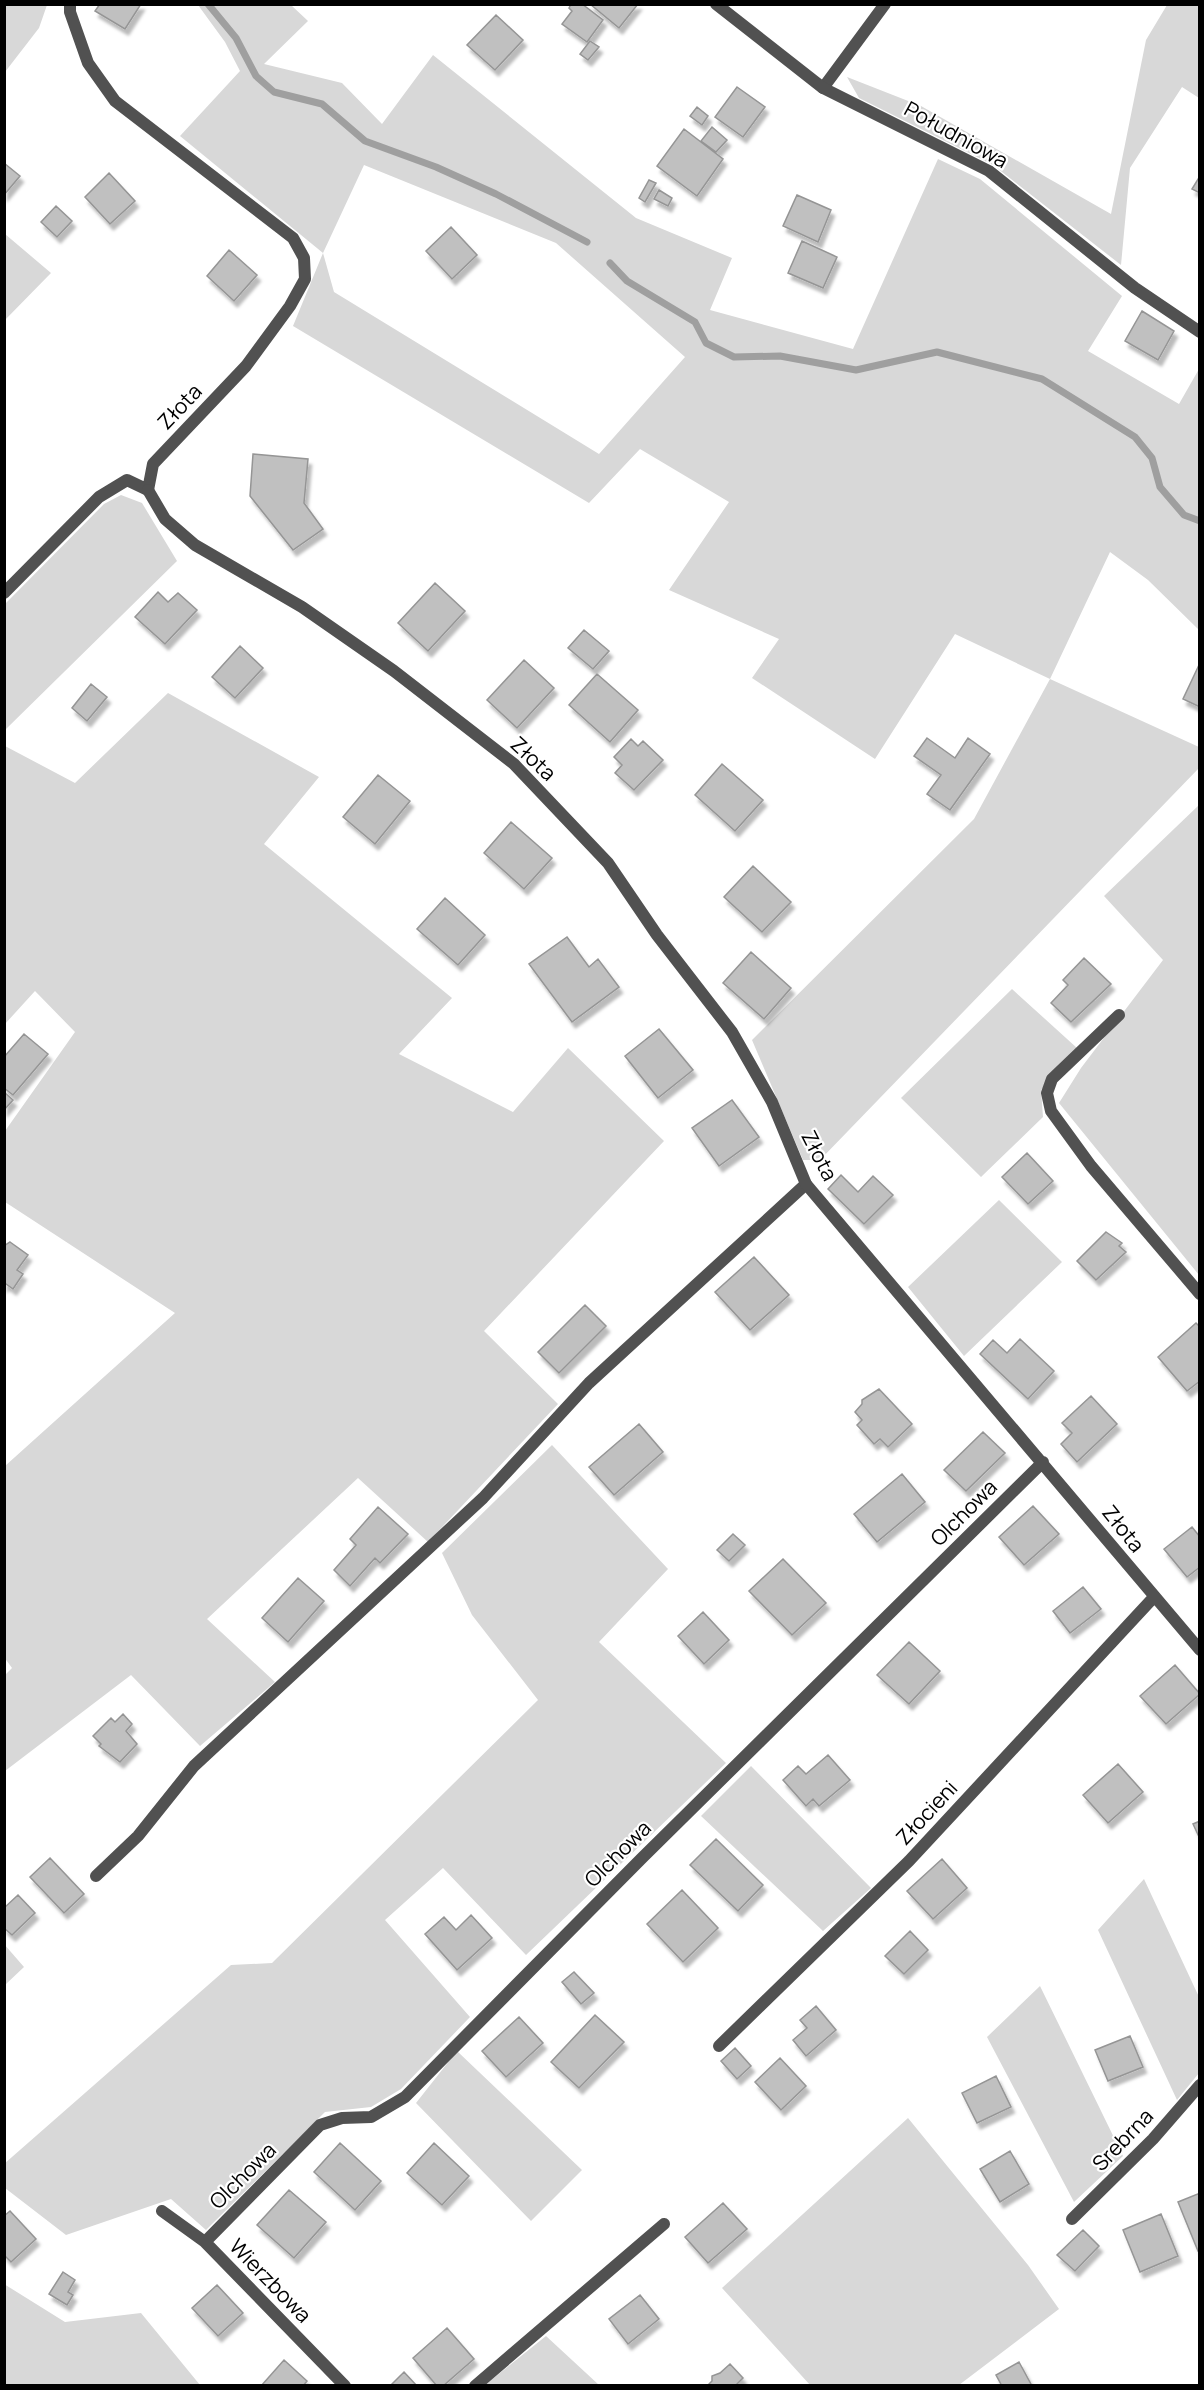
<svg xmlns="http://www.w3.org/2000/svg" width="1204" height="2390" viewBox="0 0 1204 2390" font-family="Manrope,sans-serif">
<defs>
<filter id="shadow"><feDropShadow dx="3.5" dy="6" stdDeviation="1.5" flood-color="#0004"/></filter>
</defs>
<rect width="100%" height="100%" fill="#fff"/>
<path fill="#d8d8d8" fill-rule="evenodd" d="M 5,4 L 47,5 L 39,28 L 5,72 Z
M 198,5 L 291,5 L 308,21 L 264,64 L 342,83 L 382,124 L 433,55 L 636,218 L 732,258 L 710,310 L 853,349 L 938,159 L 980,179 L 1122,296 L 1088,351 L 1179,404 L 1199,369 L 1199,630 L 1148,580 L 1110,552 L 1050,679 L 1199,747 L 1199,768 L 820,1160 L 803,1160 L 752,1040 L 974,819 L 1050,679 L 955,634 L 875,759 L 752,678 L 779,639 L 669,590 L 729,502 L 640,449 L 589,503 L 293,326 L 323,253 L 180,136 L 240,71 L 225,42 ZM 364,165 L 556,243 L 685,357 L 599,454 L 334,292 L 323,253 Z
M 1167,5 L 1199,5 L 1199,98 L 1182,87 L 1130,168 L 1121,265 L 993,165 L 859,98 L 847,77 L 921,106 L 1111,214 L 1146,40 Z
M 5,234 L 51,273 L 5,320 Z
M 121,495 L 142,503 L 177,561 L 5,730 L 5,604 L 104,504 Z
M 168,693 L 319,777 L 264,844 L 452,998 L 399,1054 L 513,1112 L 568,1048 L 664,1141 L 484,1331 L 558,1404 L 428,1542 L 358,1478 L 207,1619 L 275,1682 L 200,1746 L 131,1675 L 5,1771 L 5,1675 L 12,1668 L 4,1657 L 5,1466 L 175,1313 L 5,1202 L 5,1131 L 75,1032 L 35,991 L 5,1024 L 5,746 L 75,783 Z
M 1199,805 L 1199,1275 L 1059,1103 L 1081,1068 L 1163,960 L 1104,896 Z
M 1012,989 L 1077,1048 L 1041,1090 L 1043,1117 L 981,1177 L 901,1098 Z
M 999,1200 L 1062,1262 L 964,1356 L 908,1287 Z
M 552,1445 L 668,1569 L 599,1642 L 726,1763 L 526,1955 L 443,1868 L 385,1920 L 470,2017 L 401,2089 L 371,2107 L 325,2112 L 206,2230 L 171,2199 L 66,2235 L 5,2188 L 4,2164 L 231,1965 L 272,1963 L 538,1700 L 472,1615 L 442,1553 Z
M 751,1766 L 871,1888 L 823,1931 L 701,1816 Z
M 1144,1879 L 1199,1997 L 1199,2073 L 1177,2100 L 1098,1930 Z
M 4,1944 L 24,1967 L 5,1985 L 4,1985 Z
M 1040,1986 L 1123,2156 L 1074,2202 L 987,2037 Z
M 457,2051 L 582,2170 L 531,2221 L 416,2103 Z
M 908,2118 L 1028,2265 L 1059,2309 L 959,2385 L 810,2385 L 722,2288 Z
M 4,2284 L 65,2322 L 141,2313 L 200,2385 L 5,2385 Z
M 546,2336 L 599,2385 L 485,2385 Z"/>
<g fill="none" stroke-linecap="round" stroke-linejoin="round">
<path stroke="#9f9f9f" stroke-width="7" d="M 208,4 L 236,38 L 256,76 L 274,92 L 322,104 L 365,141 L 436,167 L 496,194 L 587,242
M 610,263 L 627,281 L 695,322 L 706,343 L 734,357 L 780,356 L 856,370 L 937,352 L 1042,379 L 1135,437 L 1152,458 L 1160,487 L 1184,515 L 1200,521"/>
</g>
<path fill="#c0c0c0" stroke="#959595" stroke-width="1.5" filter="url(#shadow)" d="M 100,4 L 141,4 L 125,29 L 95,11 Z
M 571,4 L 582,4 L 603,20 L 587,42 L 562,24 L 572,11 L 569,8 Z
M 590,4 L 638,4 L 619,28 Z
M 496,15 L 523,40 L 495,70 L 467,45 Z
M 590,41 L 599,47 L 588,60 L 580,54 Z
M 737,87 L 765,107 L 743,137 L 715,117 Z
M 697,107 L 708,116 L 702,125 L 690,116 Z
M 712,127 L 727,140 L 716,152 L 701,141 Z
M 684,129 L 723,159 L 697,196 L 657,166 Z
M 4,163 L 20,176 L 4,195 Z
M 109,173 L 135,201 L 110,224 L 85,197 Z
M 1200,176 L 1200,193 L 1192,189 Z
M 649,180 L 656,183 L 645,202 L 639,198 Z
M 659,190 L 672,198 L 668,206 L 654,199 Z
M 797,195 L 831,210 L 818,242 L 783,226 Z
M 56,206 L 72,221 L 57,237 L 41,222 Z
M 451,227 L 477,255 L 452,279 L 426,251 Z
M 802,241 L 837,257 L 823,288 L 788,273 Z
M 229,250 L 257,275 L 234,301 L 207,276 Z
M 1142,311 L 1174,331 L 1158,360 L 1125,341 Z
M 253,454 L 308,459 L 304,503 L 323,529 L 293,550 L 250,496 Z
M 435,583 L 465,611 L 428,651 L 398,623 Z
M 158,592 L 168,602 L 178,593 L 197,610 L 165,644 L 135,617 Z
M 584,630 L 609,651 L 593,669 L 568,648 Z
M 240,646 L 263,668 L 235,698 L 212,677 Z
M 524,660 L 554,688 L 517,728 L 487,700 Z
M 1199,665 L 1200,665 L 1200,707 L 1183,699 Z
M 597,674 L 638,710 L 610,742 L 569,705 Z
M 91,684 L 107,697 L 87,721 L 72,708 Z
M 927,738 L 955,758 L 968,738 L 990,754 L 950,810 L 927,794 L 941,775 L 914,756 Z
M 631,739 L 638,746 L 643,741 L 663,760 L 634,790 L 615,773 L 622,765 L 614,757 Z
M 722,764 L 763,800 L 735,831 L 695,795 Z
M 378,775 L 410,801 L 375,844 L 343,817 Z
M 511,822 L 552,858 L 524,889 L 484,853 Z
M 753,866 L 791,902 L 762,932 L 724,897 Z
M 445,898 L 485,935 L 458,965 L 417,929 Z
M 567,937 L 589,967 L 598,959 L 619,987 L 572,1022 L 529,964 Z
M 751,952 L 791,988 L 764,1019 L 723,983 Z
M 1084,958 L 1111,984 L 1071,1022 L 1051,1003 L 1068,985 L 1063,980 Z
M 659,1029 L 693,1070 L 658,1098 L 625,1056 Z
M 24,1034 L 48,1054 L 13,1095 L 4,1088 L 4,1057 Z
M 4,1092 L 13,1100 L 4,1110 Z
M 732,1100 L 759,1137 L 719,1166 L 692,1128 Z
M 1027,1153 L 1053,1181 L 1028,1204 L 1002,1177 Z
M 841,1175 L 858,1192 L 873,1176 L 893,1195 L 864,1224 L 828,1189 Z
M 1106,1232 L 1122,1243 L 1119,1246 L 1126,1252 L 1096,1280 L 1077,1261 Z
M 10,1242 L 28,1255 L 17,1270 L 23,1274 L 13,1289 L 6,1284 L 4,1286 L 4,1246 Z
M 754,1257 L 789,1295 L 750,1330 L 715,1292 Z
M 585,1305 L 606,1326 L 559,1373 L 538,1352 Z
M 1196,1323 L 1200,1327 L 1200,1381 L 1187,1391 L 1158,1357 Z
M 1020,1339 L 1054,1371 L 1028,1399 L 980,1354 L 993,1340 L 1007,1353 Z
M 879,1389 L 912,1424 L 888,1447 L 880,1439 L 874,1444 L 857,1425 L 862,1420 L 855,1412 L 862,1404 L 862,1400 Z
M 1091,1396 L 1117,1424 L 1077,1462 L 1061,1444 L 1072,1433 L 1062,1423 Z
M 639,1424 L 663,1452 L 614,1495 L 589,1467 Z
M 983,1432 L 1005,1453 L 966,1491 L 944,1470 Z
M 902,1474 L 925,1502 L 877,1542 L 854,1514 Z
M 1033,1506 L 1059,1534 L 1024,1565 L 999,1537 Z
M 378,1507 L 408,1534 L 380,1563 L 375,1558 L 350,1586 L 334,1570 L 356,1545 L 350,1539 Z
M 1192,1527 L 1200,1537 L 1200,1567 L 1187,1577 L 1164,1549 Z
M 733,1534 L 745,1545 L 729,1561 L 717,1550 Z
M 783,1559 L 826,1603 L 792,1635 L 749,1591 Z
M 298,1578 L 324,1601 L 288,1642 L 262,1618 Z
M 1083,1587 L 1101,1609 L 1070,1633 L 1053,1611 Z
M 703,1612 L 729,1640 L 704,1664 L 678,1636 Z
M 909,1642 L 940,1671 L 909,1704 L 877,1675 Z
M 1175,1665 L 1200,1694 L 1166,1724 L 1140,1696 Z
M 123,1714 L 132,1724 L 126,1731 L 137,1744 L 120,1762 L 99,1746 L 101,1744 L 93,1736 L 111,1718 L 115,1722 Z
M 828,1755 L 850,1780 L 819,1806 L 813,1799 L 806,1806 L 783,1780 L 798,1766 L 806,1774 Z
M 1118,1764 L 1143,1792 L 1108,1823 L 1083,1795 Z
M 1200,1821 L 1200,1839 L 1193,1824 Z
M 716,1839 L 763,1885 L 738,1911 L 690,1865 Z
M 50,1858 L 84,1894 L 64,1913 L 30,1877 Z
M 942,1859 L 967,1888 L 933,1919 L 907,1891 Z
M 682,1890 L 718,1928 L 683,1962 L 647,1924 Z
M 18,1895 L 35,1913 L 12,1935 L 4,1928 L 4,1908 Z
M 471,1915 L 492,1938 L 457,1970 L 425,1934 L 444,1917 L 456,1930 Z
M 910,1931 L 928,1950 L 904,1974 L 885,1956 Z
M 574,1972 L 594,1993 L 581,2004 L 562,1982 Z
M 816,2006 L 836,2030 L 806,2056 L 793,2040 L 807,2028 L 800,2020 Z
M 595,2015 L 624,2042 L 579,2088 L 551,2062 Z
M 519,2017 L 543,2043 L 506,2077 L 482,2051 Z
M 1130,2036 L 1143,2067 L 1108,2081 L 1095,2050 Z
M 735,2048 L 751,2066 L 737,2079 L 721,2061 Z
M 780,2058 L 806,2086 L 781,2110 L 755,2082 Z
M 996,2076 L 1011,2107 L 977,2123 L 962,2093 Z
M 340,2143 L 381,2181 L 355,2210 L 314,2172 Z
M 434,2143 L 469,2176 L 442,2205 L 407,2173 Z
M 1010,2151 L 1029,2184 L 1000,2202 L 980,2169 Z
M 289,2190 L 326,2222 L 294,2258 L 257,2225 Z
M 1200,2193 L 1200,2250 L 1198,2251 L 1178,2202 Z
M 723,2203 L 747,2229 L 708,2263 L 685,2237 Z
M 10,2211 L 36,2239 L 11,2262 L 4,2255 L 4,2216 Z
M 1161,2214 L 1178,2256 L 1140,2272 L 1123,2230 Z
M 1083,2230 L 1099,2246 L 1075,2271 L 1057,2255 Z
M 63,2272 L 75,2280 L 68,2292 L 73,2295 L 67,2305 L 49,2294 Z
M 217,2285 L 243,2313 L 218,2336 L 192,2308 Z
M 640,2295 L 659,2319 L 628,2344 L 609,2319 Z
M 447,2328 L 474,2359 L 443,2386 L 437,2386 L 413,2358 Z
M 284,2360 L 307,2381 L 303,2386 L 261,2386 Z
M 1019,2362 L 1032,2386 L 1002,2386 L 996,2375 Z
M 730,2364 L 743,2378 L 737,2384 L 739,2386 L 707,2386 L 712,2381 L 712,2376 L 720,2373 Z
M 404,2372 L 417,2386 L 390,2386 Z"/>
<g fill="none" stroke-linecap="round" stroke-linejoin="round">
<path stroke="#515151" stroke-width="12" d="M 823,88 L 885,4
M 4,593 L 99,497 L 127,480 L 148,490 L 153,464 L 246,366 L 290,306 L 305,279 L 304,258 L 293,238 L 115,101 L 88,63 L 70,12 L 70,4
M 1119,1015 L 1052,1079 L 1047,1093 L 1051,1111 L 1091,1166 L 1200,1294
M 96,1876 L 138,1836 L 194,1766 L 483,1498 L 589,1383 L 806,1184
M 475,2386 L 664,2224"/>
<path stroke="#515151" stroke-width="12" d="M 716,4 L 823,88 L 989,171 L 1135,288 L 1200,332
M 148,490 L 165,519 L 195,545 L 302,607 L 394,671 L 514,764 L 608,863 L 657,935 L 732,1032 L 772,1102 L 806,1184 L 1200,1650
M 719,2046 L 909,1861 L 1154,1597
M 162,2211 L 205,2242 L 345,2386
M 1072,2219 L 1153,2139 L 1200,2085
M 205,2242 L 320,2125 L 342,2118 L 371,2117 L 405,2097 L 642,1858 L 1043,1462"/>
</g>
<g text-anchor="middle" stroke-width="4.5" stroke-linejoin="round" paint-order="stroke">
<g font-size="21" fill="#000" stroke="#fff">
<text transform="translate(956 135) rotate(29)" y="7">Południowa</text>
<text transform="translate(180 407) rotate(-47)" y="7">Złota</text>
<text transform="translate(533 759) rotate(43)" y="7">Złota</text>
<text transform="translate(819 1156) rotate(63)" y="7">Złota</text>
<text transform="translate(964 1513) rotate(-45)" y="7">Olchowa</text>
<text transform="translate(1123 1529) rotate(51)" y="7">Złota</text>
<text transform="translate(927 1813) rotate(-47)" y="7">Złocieni</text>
<text transform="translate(618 1854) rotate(-45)" y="7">Olchowa</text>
<text transform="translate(1123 2140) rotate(-46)" y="7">Srebrna</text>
<text transform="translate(243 2176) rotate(-45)" y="7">Olchowa</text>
<text transform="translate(270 2281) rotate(46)" y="7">Wierzbowa</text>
</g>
</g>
<rect width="1204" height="2390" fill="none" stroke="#000000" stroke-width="12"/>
</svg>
